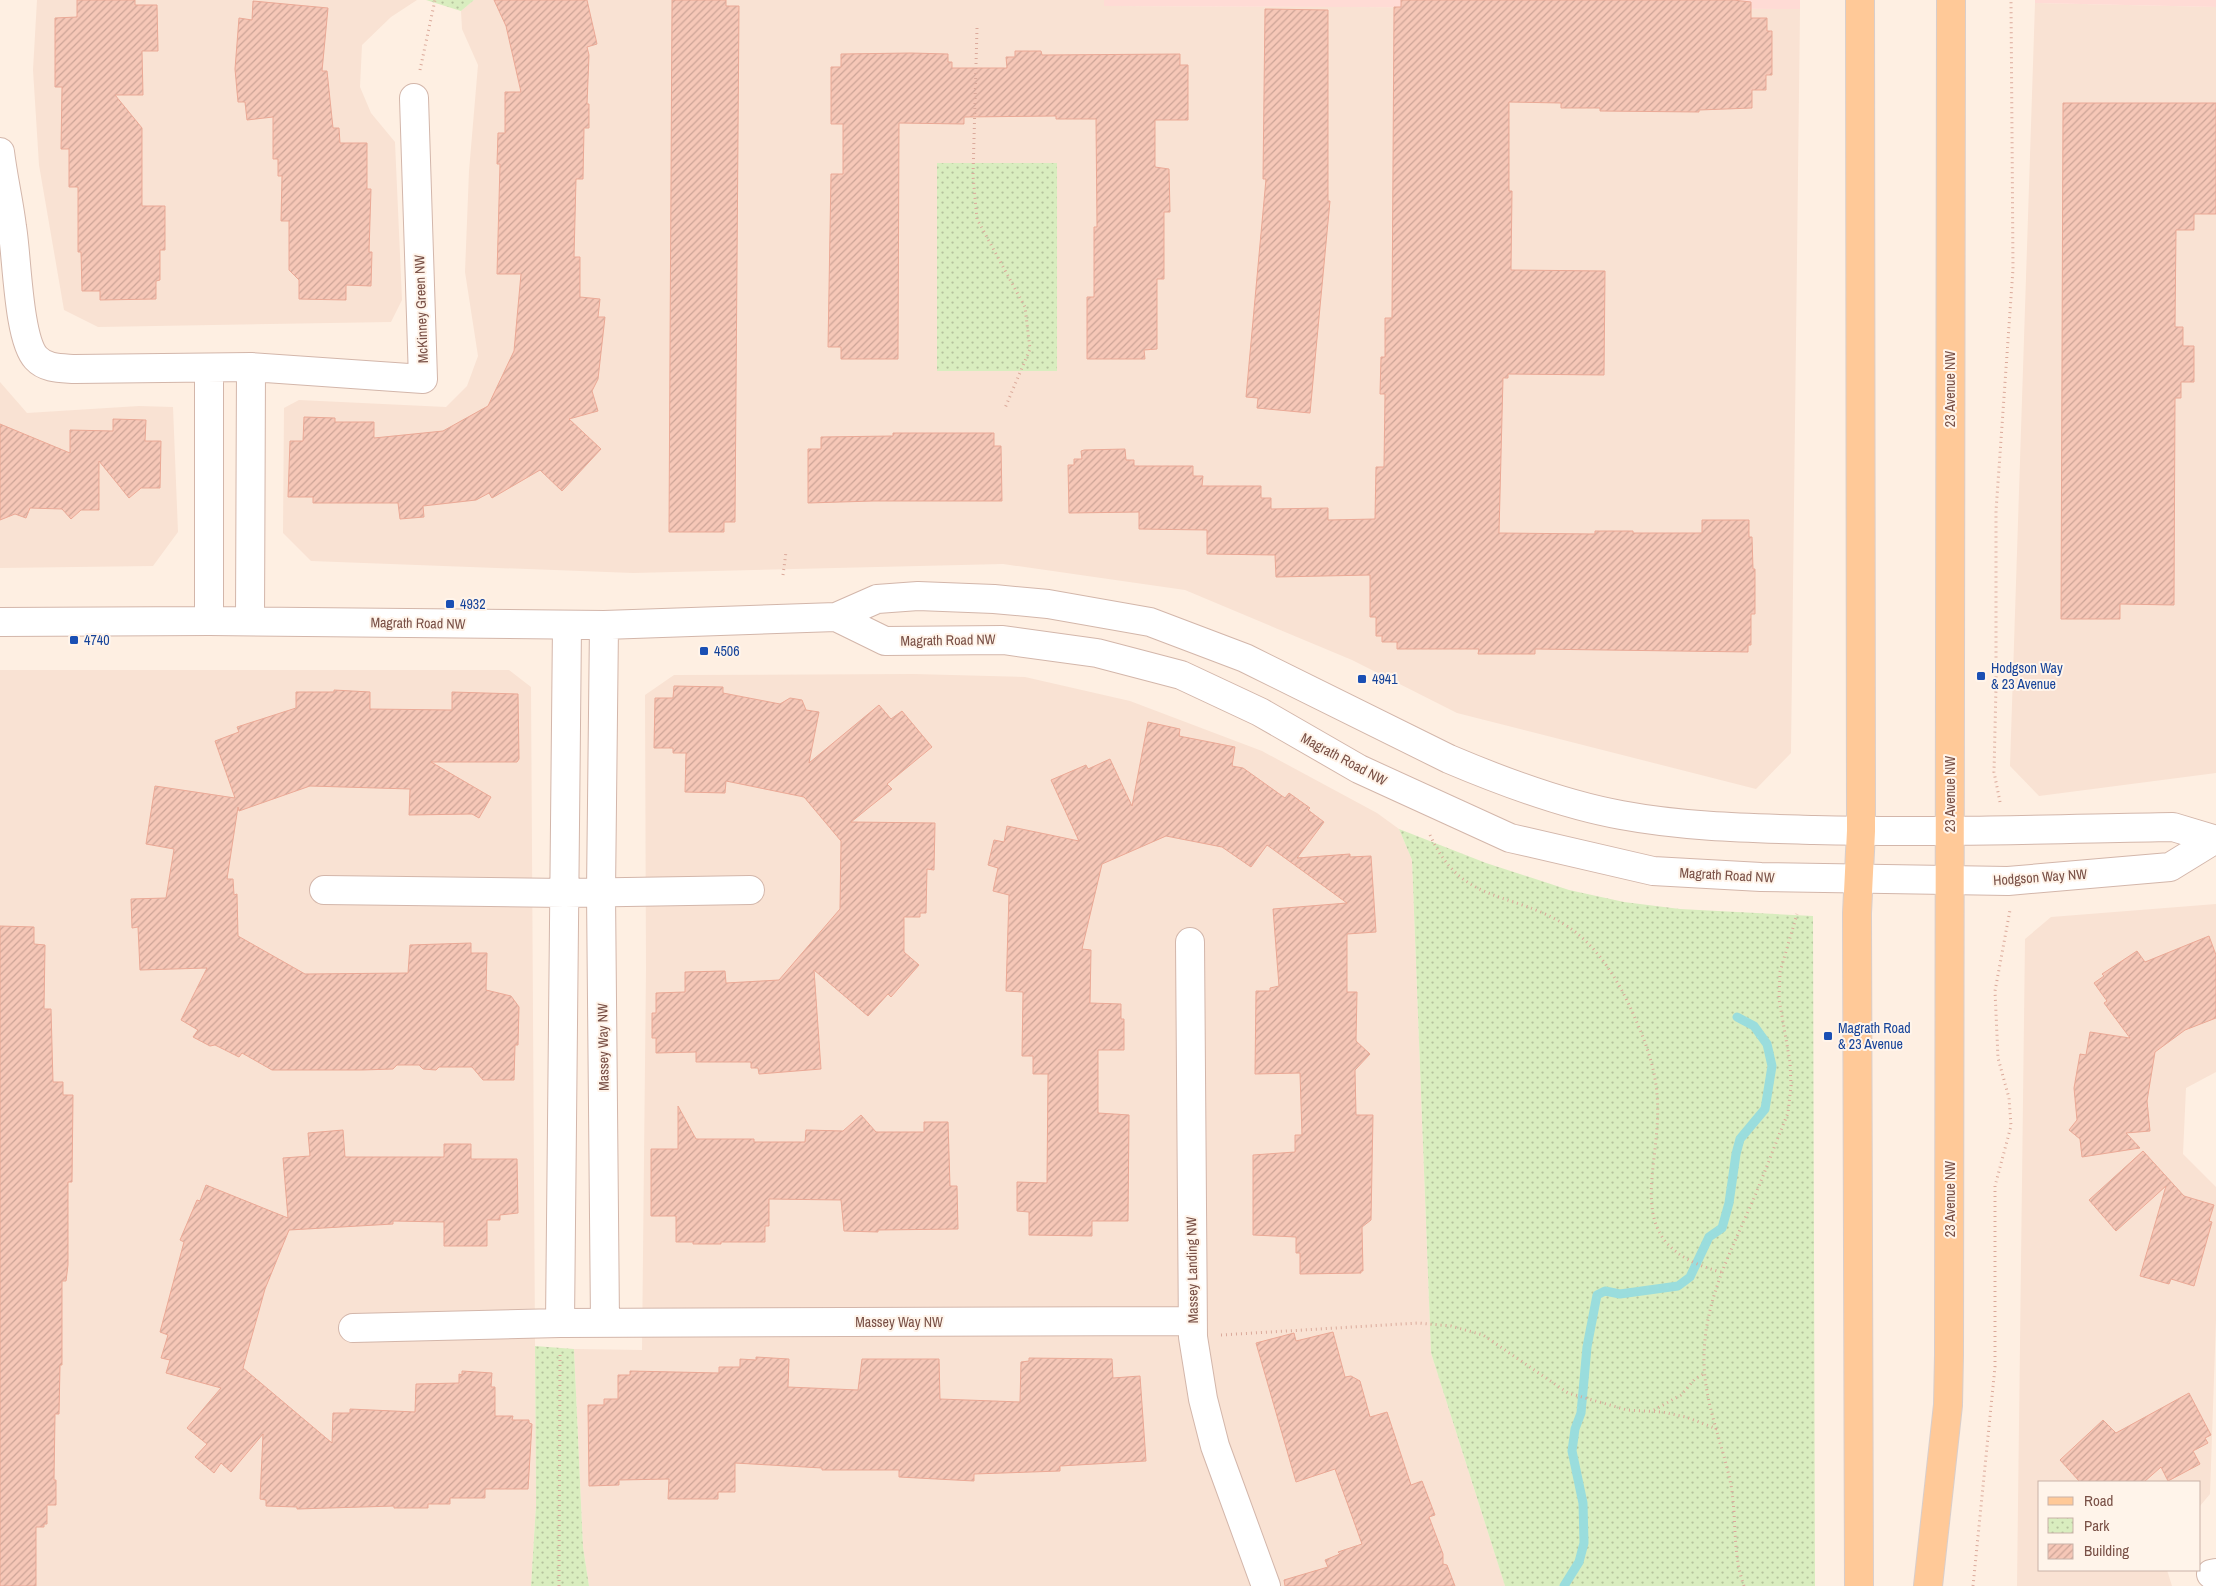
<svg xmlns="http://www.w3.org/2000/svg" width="2216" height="1586" viewBox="0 0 2216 1586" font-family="'Archivo Narrow',sans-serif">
<defs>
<pattern id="park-dots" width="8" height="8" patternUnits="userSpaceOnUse" patternTransform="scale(1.25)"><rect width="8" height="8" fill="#d9edbf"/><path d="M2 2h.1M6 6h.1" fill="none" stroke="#b5c29d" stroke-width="1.8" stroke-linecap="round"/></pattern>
<pattern id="building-hatch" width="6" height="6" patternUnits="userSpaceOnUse" patternTransform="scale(1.25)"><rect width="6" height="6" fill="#f6c7b7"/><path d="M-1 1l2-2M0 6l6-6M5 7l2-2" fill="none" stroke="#cca497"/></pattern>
</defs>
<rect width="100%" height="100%" fill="#feefe2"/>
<path fill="#f9e2d3" d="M 37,0 L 417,0 L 391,17 L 362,45 L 360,87 L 371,113 L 395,142 L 402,300 L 391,322 L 98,327 L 64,310 L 39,165 L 33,70 Z
M 474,0 L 1104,0 L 1105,6 L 1800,9 L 1791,753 L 1756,789 L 1457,713 L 1352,660 L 1185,590 L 1003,564 L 633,573 L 311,561 L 283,533 L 284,408 L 299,400 L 446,407 L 467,386 L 478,356 L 465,272 L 469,171 L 478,65 L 462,29 L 461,11 Z
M 2035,3 L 2216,7 L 2216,773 L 2039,796 L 2010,766 Z
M 0,382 L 27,413 L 139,406 L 173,407 L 178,532 L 153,566 L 0,568 Z
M 0,670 L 509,670 L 531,687 L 536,1505 L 531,1586 L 0,1586 Z
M 914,674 L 1025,677 L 1130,701 L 1262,751 L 1377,813 L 1399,829 L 1412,860 L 1431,1353 L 1505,1586 L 589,1586 L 583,1547 L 574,1349 L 642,1350 L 646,969 L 645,695 L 674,675 Z
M 2216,904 L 2216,1072 L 2186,1088 L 2183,1154 L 2216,1187 L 2216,1320 L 2210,1494 L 2200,1506 L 2200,1482 L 2040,1482 L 2040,1570 L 2167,1570 L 2172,1586 L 2017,1586 L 2025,939 L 2051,917 Z"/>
<path fill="#ffdbd5" d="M 1104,0 L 1800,0 L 1800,9 L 1104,6 Z
M 2035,0 L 2216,0 L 2216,7 L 2035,3 Z"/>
<path fill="url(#park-dots)" d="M 426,0 L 474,0 L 461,11 Z
M 937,163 L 1057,163 L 1057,371 L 937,371 Z
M 1399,829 L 1486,863 L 1569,890 L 1624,902 L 1680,909 L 1813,916 L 1815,1586 L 1505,1586 L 1431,1353 L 1412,860 Z
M 535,1346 L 574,1349 L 583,1547 L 589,1586 L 531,1586 L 536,1505 Z"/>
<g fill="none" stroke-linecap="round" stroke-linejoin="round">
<path stroke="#9adddd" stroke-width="9" d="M 1564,1586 L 1579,1562 L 1584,1543 L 1583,1503 L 1572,1451 L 1575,1429 L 1581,1413 L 1587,1347 L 1597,1295 L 1605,1291 L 1620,1294 L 1678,1286 L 1690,1277 L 1709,1237 L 1722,1228 L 1729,1203 L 1736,1154 L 1740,1139 L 1765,1109 L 1772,1066 L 1767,1044 L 1754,1026 L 1737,1017"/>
</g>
<path fill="url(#building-hatch)" stroke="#eba996" d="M 77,0 L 135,0 L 135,5 L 157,5 L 158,51 L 142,51 L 143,95 L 115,95 L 142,128 L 142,206 L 165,206 L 165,250 L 160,250 L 160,280 L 156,281 L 156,299 L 100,300 L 100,291 L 82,291 L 81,252 L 78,252 L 78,187 L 69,187 L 69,149 L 61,149 L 62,87 L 55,87 L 55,18 L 77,17 Z
M 494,0 L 587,0 L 597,44 L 587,47 L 589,55 L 587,104 L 589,104 L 589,128 L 584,128 L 583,179 L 576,179 L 574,257 L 580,257 L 580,297 L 600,299 L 598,317 L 605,317 L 598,379 L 592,391 L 598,411 L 569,419 L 601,449 L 562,491 L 540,470 L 492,498 L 489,493 L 476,500 L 423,506 L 424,517 L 400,519 L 398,503 L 313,503 L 313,497 L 288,497 L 290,441 L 303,441 L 304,417 L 335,418 L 335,422 L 374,422 L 374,438 L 443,431 L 488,406 L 514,351 L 521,274 L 497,274 L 500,164 L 497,164 L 498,133 L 505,133 L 505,92 L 521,92 L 506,26 Z
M 672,0 L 726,0 L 726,6 L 739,6 L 735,522 L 724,522 L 724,532 L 669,532 Z
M 1401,0 L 1733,0 L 1751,2 L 1751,18 L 1767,18 L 1767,31 L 1772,31 L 1772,75 L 1766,75 L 1766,90 L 1752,90 L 1752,108 L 1699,110 L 1699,112 L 1600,111 L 1600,108 L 1561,108 L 1561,103 L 1509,102 L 1509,191 L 1512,191 L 1511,270 L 1605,271 L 1604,375 L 1508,374 L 1508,378 L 1503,378 L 1499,533 L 1595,534 L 1595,531 L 1633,531 L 1633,533 L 1702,533 L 1702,520 L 1749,520 L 1749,537 L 1752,537 L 1753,569 L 1755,569 L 1755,614 L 1751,614 L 1751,645 L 1748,645 L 1748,652 L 1535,649 L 1535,654 L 1478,654 L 1479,649 L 1397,649 L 1397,642 L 1382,642 L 1382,636 L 1376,636 L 1376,617 L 1370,617 L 1370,575 L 1276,577 L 1275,555 L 1207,554 L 1207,530 L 1139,529 L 1139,512 L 1069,513 L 1068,465 L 1074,465 L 1074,459 L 1082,459 L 1081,451 L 1084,450 L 1125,449 L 1126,460 L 1134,460 L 1134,466 L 1193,466 L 1193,476 L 1203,476 L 1202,486 L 1261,486 L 1261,498 L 1271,498 L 1271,509 L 1328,508 L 1328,520 L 1375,519 L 1376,467 L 1384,467 L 1385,394 L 1380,394 L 1381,357 L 1385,357 L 1385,318 L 1392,318 L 1394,7 L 1401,7 Z
M 253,1 L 328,8 L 322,71 L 327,71 L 333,128 L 339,128 L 340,143 L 367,143 L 367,189 L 371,189 L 369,252 L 372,252 L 371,286 L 346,285 L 346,300 L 299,299 L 299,280 L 289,270 L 289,221 L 281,221 L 282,176 L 278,176 L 278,159 L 273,159 L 273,117 L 247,120 L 245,102 L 238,102 L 235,69 L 239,18 L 252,20 Z
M 1265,9 L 1328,10 L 1328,201 L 1330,201 L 1310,413 L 1257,408 L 1258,398 L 1246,397 L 1266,179 L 1263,179 Z
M 1015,51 L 1041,51 L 1042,55 L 1180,54 L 1180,65 L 1188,65 L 1188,120 L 1155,120 L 1155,167 L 1169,169 L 1170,212 L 1164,212 L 1164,279 L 1157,279 L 1157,349 L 1144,350 L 1145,359 L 1087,359 L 1087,297 L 1094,297 L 1094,227 L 1097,227 L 1096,119 L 1056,119 L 1056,116 L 964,117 L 964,124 L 899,123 L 898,359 L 841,359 L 841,347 L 828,347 L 831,174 L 843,174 L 843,124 L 831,124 L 831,67 L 841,67 L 841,54 L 911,53 L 948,54 L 948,62 L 952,62 L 952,68 L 1007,68 L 1006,57 L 1015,57 Z
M 2063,103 L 2216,103 L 2216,214 L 2194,214 L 2194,230 L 2176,230 L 2175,327 L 2183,327 L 2183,346 L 2194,346 L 2194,382 L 2181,382 L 2181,398 L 2175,398 L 2174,605 L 2120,604 L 2120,619 L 2061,619 Z
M 113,419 L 146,420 L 145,441 L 161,441 L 160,488 L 141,488 L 129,498 L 99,461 L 99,510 L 81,510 L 71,519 L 62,509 L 30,508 L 26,518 L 15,514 L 0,520 L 0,424 L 70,453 L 70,430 L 113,431 Z
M 893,433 L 994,433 L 994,446 L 1001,446 L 1002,501 L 873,501 L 808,503 L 808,449 L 821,449 L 821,437 L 893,436 Z
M 674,686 L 723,687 L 723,693 L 780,704 L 790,698 L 802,700 L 806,710 L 819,712 L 809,763 L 879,705 L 891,719 L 902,711 L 932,747 L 887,784 L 892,789 L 851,822 L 935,823 L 934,870 L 927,869 L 926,913 L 920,913 L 920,917 L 904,917 L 904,952 L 919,965 L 891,997 L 888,994 L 868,1016 L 814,970 L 821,1069 L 759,1074 L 758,1068 L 751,1068 L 751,1062 L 696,1062 L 696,1052 L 656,1053 L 656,1038 L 652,1038 L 652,1013 L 656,1013 L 656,993 L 685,992 L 685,972 L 725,971 L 726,983 L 779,980 L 840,909 L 841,841 L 804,797 L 726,781 L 725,793 L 685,792 L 686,753 L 673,753 L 673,748 L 654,748 L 655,698 L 673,698 Z
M 334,690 L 370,692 L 370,709 L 452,710 L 452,692 L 518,694 L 519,759 L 517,762 L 431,762 L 491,797 L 479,818 L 472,814 L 409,815 L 410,789 L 310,786 L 239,811 L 238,807 L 227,879 L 233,879 L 234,895 L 237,894 L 238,936 L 305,974 L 408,973 L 410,945 L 471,943 L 471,953 L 487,953 L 486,990 L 511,996 L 519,1007 L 518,1045 L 515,1045 L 514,1080 L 483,1080 L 472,1067 L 439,1067 L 436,1070 L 423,1069 L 419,1065 L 397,1065 L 393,1069 L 362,1070 L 272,1070 L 242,1053 L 239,1057 L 215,1045 L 210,1046 L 193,1037 L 198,1030 L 181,1020 L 207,968 L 140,970 L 138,927 L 132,928 L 131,899 L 166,898 L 174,849 L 146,844 L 155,786 L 235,798 L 215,741 L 239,732 L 237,727 L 296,708 L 296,692 L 334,692 Z
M 1148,722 L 1180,729 L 1179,736 L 1235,747 L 1232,766 L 1243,768 L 1285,798 L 1289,793 L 1310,808 L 1308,810 L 1324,822 L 1297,858 L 1350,854 L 1350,857 L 1371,856 L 1376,932 L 1347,934 L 1347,992 L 1357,992 L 1356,1041 L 1370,1054 L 1355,1070 L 1356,1115 L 1373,1115 L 1371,1220 L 1362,1227 L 1363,1271 L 1361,1271 L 1361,1273 L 1300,1274 L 1300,1253 L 1296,1253 L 1296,1237 L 1253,1235 L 1253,1155 L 1295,1152 L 1295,1135 L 1302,1135 L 1300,1073 L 1255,1074 L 1256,991 L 1270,991 L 1270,988 L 1279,986 L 1273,909 L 1347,903 L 1267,845 L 1251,867 L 1222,847 L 1166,836 L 1102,864 L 1082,949 L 1091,950 L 1090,1003 L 1121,1004 L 1121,1019 L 1124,1019 L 1124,1050 L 1098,1050 L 1098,1113 L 1129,1115 L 1128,1221 L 1092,1221 L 1092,1236 L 1029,1235 L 1029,1212 L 1017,1211 L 1017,1182 L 1047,1183 L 1048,1074 L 1033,1074 L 1033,1056 L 1022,1056 L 1023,992 L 1006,991 L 1009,895 L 993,891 L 998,868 L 988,865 L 994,840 L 1004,842 L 1007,826 L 1079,841 L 1051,780 L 1086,765 L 1088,769 L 1110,759 L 1132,806 Z
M 0,926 L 34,927 L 34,944 L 45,945 L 44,1009 L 51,1009 L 53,1082 L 63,1082 L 63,1095 L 73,1095 L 72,1182 L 68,1182 L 68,1265 L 66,1281 L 62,1281 L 62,1365 L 60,1365 L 59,1414 L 55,1414 L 54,1480 L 56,1480 L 56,1505 L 47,1505 L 47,1524 L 44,1524 L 44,1527 L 36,1527 L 36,1586 L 0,1586 Z
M 2209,936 L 2216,955 L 2216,1018 L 2185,1030 L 2155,1052 L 2147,1101 L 2150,1131 L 2126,1133 L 2140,1148 L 2082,1157 L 2080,1139 L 2069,1130 L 2077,1120 L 2074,1088 L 2080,1054 L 2086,1055 L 2090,1032 L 2130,1038 L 2104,1003 L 2107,1001 L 2094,983 L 2104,976 L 2102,974 L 2137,951 L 2145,962 Z
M 678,1106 L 696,1139 L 754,1139 L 754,1142 L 805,1142 L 806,1130 L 843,1131 L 861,1115 L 876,1132 L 924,1132 L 924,1122 L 948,1122 L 950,1186 L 957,1186 L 958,1229 L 878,1230 L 878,1232 L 844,1231 L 841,1200 L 769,1199 L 769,1226 L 765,1226 L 765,1242 L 721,1242 L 721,1244 L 693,1244 L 693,1242 L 676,1242 L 676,1216 L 651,1216 L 651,1149 L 678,1149 Z
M 343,1130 L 345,1157 L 444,1157 L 444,1144 L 471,1144 L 471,1159 L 517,1159 L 518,1213 L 500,1215 L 500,1220 L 487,1220 L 487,1246 L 444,1246 L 444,1222 L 393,1221 L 393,1224 L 289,1230 L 265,1289 L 243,1368 L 332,1443 L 333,1413 L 350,1413 L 350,1409 L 415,1412 L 416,1384 L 459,1383 L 459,1374 L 462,1375 L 462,1371 L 492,1373 L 491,1387 L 495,1387 L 495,1416 L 513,1416 L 512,1420 L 529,1420 L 529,1423 L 532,1424 L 528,1489 L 485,1489 L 485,1498 L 450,1498 L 450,1504 L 428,1504 L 428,1508 L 394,1508 L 394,1506 L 297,1509 L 297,1507 L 266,1506 L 266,1500 L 260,1499 L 263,1434 L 231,1472 L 221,1463 L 214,1473 L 195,1457 L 207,1444 L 187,1428 L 221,1388 L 166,1373 L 170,1360 L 161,1358 L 168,1335 L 160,1332 L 184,1242 L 180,1240 L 197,1200 L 200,1201 L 206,1185 L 288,1218 L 283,1158 L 310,1156 L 308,1133 Z
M 2143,1151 L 2184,1196 L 2214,1205 L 2209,1221 L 2212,1222 L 2194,1286 L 2171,1279 L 2169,1284 L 2140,1276 L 2166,1186 L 2116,1231 L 2089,1200 Z
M 1333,1332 L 1345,1377 L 1351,1376 L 1360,1381 L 1370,1417 L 1387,1412 L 1411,1485 L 1422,1481 L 1435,1515 L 1429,1517 L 1443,1554 L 1443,1564 L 1447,1565 L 1455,1586 L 1285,1586 L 1284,1580 L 1328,1567 L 1325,1560 L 1340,1554 L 1338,1552 L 1362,1544 L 1335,1469 L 1296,1482 L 1256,1343 L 1294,1333 L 1296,1341 Z
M 756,1357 L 789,1359 L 788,1387 L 858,1390 L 862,1359 L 939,1359 L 940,1399 L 1020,1402 L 1021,1362 L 1029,1361 L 1029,1358 L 1112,1359 L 1113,1378 L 1140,1376 L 1146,1461 L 1060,1466 L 1060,1471 L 974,1474 L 974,1481 L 899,1477 L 899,1470 L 822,1470 L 822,1468 L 735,1463 L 735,1492 L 718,1492 L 718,1499 L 668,1499 L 669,1479 L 619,1480 L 619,1485 L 589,1486 L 588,1405 L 604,1405 L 604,1399 L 618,1399 L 618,1375 L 630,1375 L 630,1371 L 719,1373 L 719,1367 L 740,1367 L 740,1359 L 756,1360 Z
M 2189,1393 L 2211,1435 L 2205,1438 L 2208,1443 L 2193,1451 L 2200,1464 L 2168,1481 L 2161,1467 L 2144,1482 L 2080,1482 L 2060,1460 L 2103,1420 L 2116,1433 Z"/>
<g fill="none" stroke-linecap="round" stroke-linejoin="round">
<defs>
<path id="minor" d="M 0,152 C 3,177 9,202 12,227 C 17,255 18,339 36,358 C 46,369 61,368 75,369 L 251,367 L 423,379 L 414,98
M 209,368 L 209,621
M 836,617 L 885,641 L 1003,640 L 1097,653 L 1181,675 L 1260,712 L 1359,769 L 1510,838 L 1653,871 L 1761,877 L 2008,881 L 2170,867 L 2214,840
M 250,621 L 251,367
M 0,622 L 209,621 L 604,625 L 836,617 L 877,599 L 918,596 L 994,599 L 1048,604 L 1150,622 L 1245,658 L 1449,759 C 1501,781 1565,805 1621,815 C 1685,827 1749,828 1814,830 C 1934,833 2054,829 2173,827 L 2216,840
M 604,625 L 601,892 L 605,1323
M 324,890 L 565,893 L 750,890
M 1190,942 L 1193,1337 L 1203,1399 L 1215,1446 L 1266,1586
M 560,1323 L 567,625
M 353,1328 L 560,1323 L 1192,1321
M 2211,1574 L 2216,1573"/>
<path id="major" d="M 1859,1586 L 1857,913 L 1861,831 L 1860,0
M 1928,1586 L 1948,1405 L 1949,1355 L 1951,0"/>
</defs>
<use href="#minor" stroke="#d3b6aa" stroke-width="30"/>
<use href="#major" stroke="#d9cecb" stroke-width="30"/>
<path stroke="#dba99a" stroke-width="3" stroke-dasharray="1 4" stroke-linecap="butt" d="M 977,28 L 973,176 L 977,219 L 1025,307 L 1030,349 L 1005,408
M 420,70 L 435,0
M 783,575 L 786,552
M 2000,802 L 1994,772 L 1996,687 L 1996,511 L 2013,269 L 2011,0
M 1430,835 C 1462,906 1512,890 1567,926 C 1599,947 1620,983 1635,1018 C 1646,1043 1655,1068 1657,1094 C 1664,1170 1614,1244 1721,1272
M 1221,1335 L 1418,1323 L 1451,1326 L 1483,1335 L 1568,1393 L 1627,1410 L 1662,1412 L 1686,1417 L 1717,1429
M 1654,1410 L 1681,1395 L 1695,1379 L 1705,1373
M 559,1586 L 560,1353
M 1744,1586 C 1732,1553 1737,1520 1731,1485 C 1723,1445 1705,1405 1704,1363 C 1703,1305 1728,1257 1751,1205 C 1764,1175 1775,1144 1788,1113 L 1791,1086 L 1790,1062 L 1779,999 L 1780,972 L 1797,914
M 1973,1586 L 1995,1367 L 1995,1186 L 2011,1126 L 2009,1098 L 1998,1058 L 1995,991 L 2010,910"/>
<use href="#minor" stroke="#fff" stroke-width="28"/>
<use href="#major" stroke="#ffc998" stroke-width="28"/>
</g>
<g fill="#1a4fb4" stroke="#fff4ea" stroke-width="2">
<rect x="445" y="599" width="10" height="10" rx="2.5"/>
<rect x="69" y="635" width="10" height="10" rx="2.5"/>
<rect x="699" y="646" width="10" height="10" rx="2.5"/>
<rect x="1976" y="671" width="10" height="10" rx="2.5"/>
<rect x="1357" y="674" width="10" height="10" rx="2.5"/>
<rect x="1823" y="1031" width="10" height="10" rx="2.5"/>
</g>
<g text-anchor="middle" stroke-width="4" stroke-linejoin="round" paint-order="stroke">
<g font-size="14" fill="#795046" stroke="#fff4ea">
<text transform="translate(421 309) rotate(-92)" y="5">McKinney Green NW</text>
<text transform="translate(1950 389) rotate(-90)" y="5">23 Avenue NW</text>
<text transform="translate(418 623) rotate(1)" y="5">Magrath Road NW</text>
<text transform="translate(948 640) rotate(-1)" y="5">Magrath Road NW</text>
<text transform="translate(1344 759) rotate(28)" y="5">Magrath Road NW</text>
<text transform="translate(1950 794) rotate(-90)" y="5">23 Avenue NW</text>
<text transform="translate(1727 875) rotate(3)" y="5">Magrath Road NW</text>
<text transform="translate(2040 877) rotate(-4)" y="5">Hodgson Way NW</text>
<text transform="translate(603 1047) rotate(-91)" y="5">Massey Way NW</text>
<text transform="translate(1950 1199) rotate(-90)" y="5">23 Avenue NW</text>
<text transform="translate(1192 1270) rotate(-91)" y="5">Massey Landing NW</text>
<text x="899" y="1327">Massey Way NW</text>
</g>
<g font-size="14" fill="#164399" stroke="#fff4ea" text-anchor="start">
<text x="460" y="609">4932</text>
<text x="84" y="645">4740</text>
<text x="714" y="656">4506</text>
<text x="1991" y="673">Hodgson Way<tspan x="1991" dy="16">&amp; 23 Avenue</tspan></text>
<text x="1372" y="684">4941</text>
<text x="1838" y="1033">Magrath Road<tspan x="1838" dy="16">&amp; 23 Avenue</tspan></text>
</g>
</g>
<rect x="2038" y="1481" width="162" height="90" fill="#fff4ea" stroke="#c9b2a8"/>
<rect x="2048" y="1497" width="25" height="8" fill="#ffc998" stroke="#c9b2a8"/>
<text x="2084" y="1506" font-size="15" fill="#795046">Road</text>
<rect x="2048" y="1518" width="25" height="15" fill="url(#park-dots)" stroke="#c9b2a8"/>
<text x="2084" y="1531" font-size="15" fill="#795046">Park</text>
<rect x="2048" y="1544" width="25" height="15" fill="url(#building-hatch)" stroke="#c9b2a8"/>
<text x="2084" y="1556" font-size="15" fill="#795046">Building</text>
</svg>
